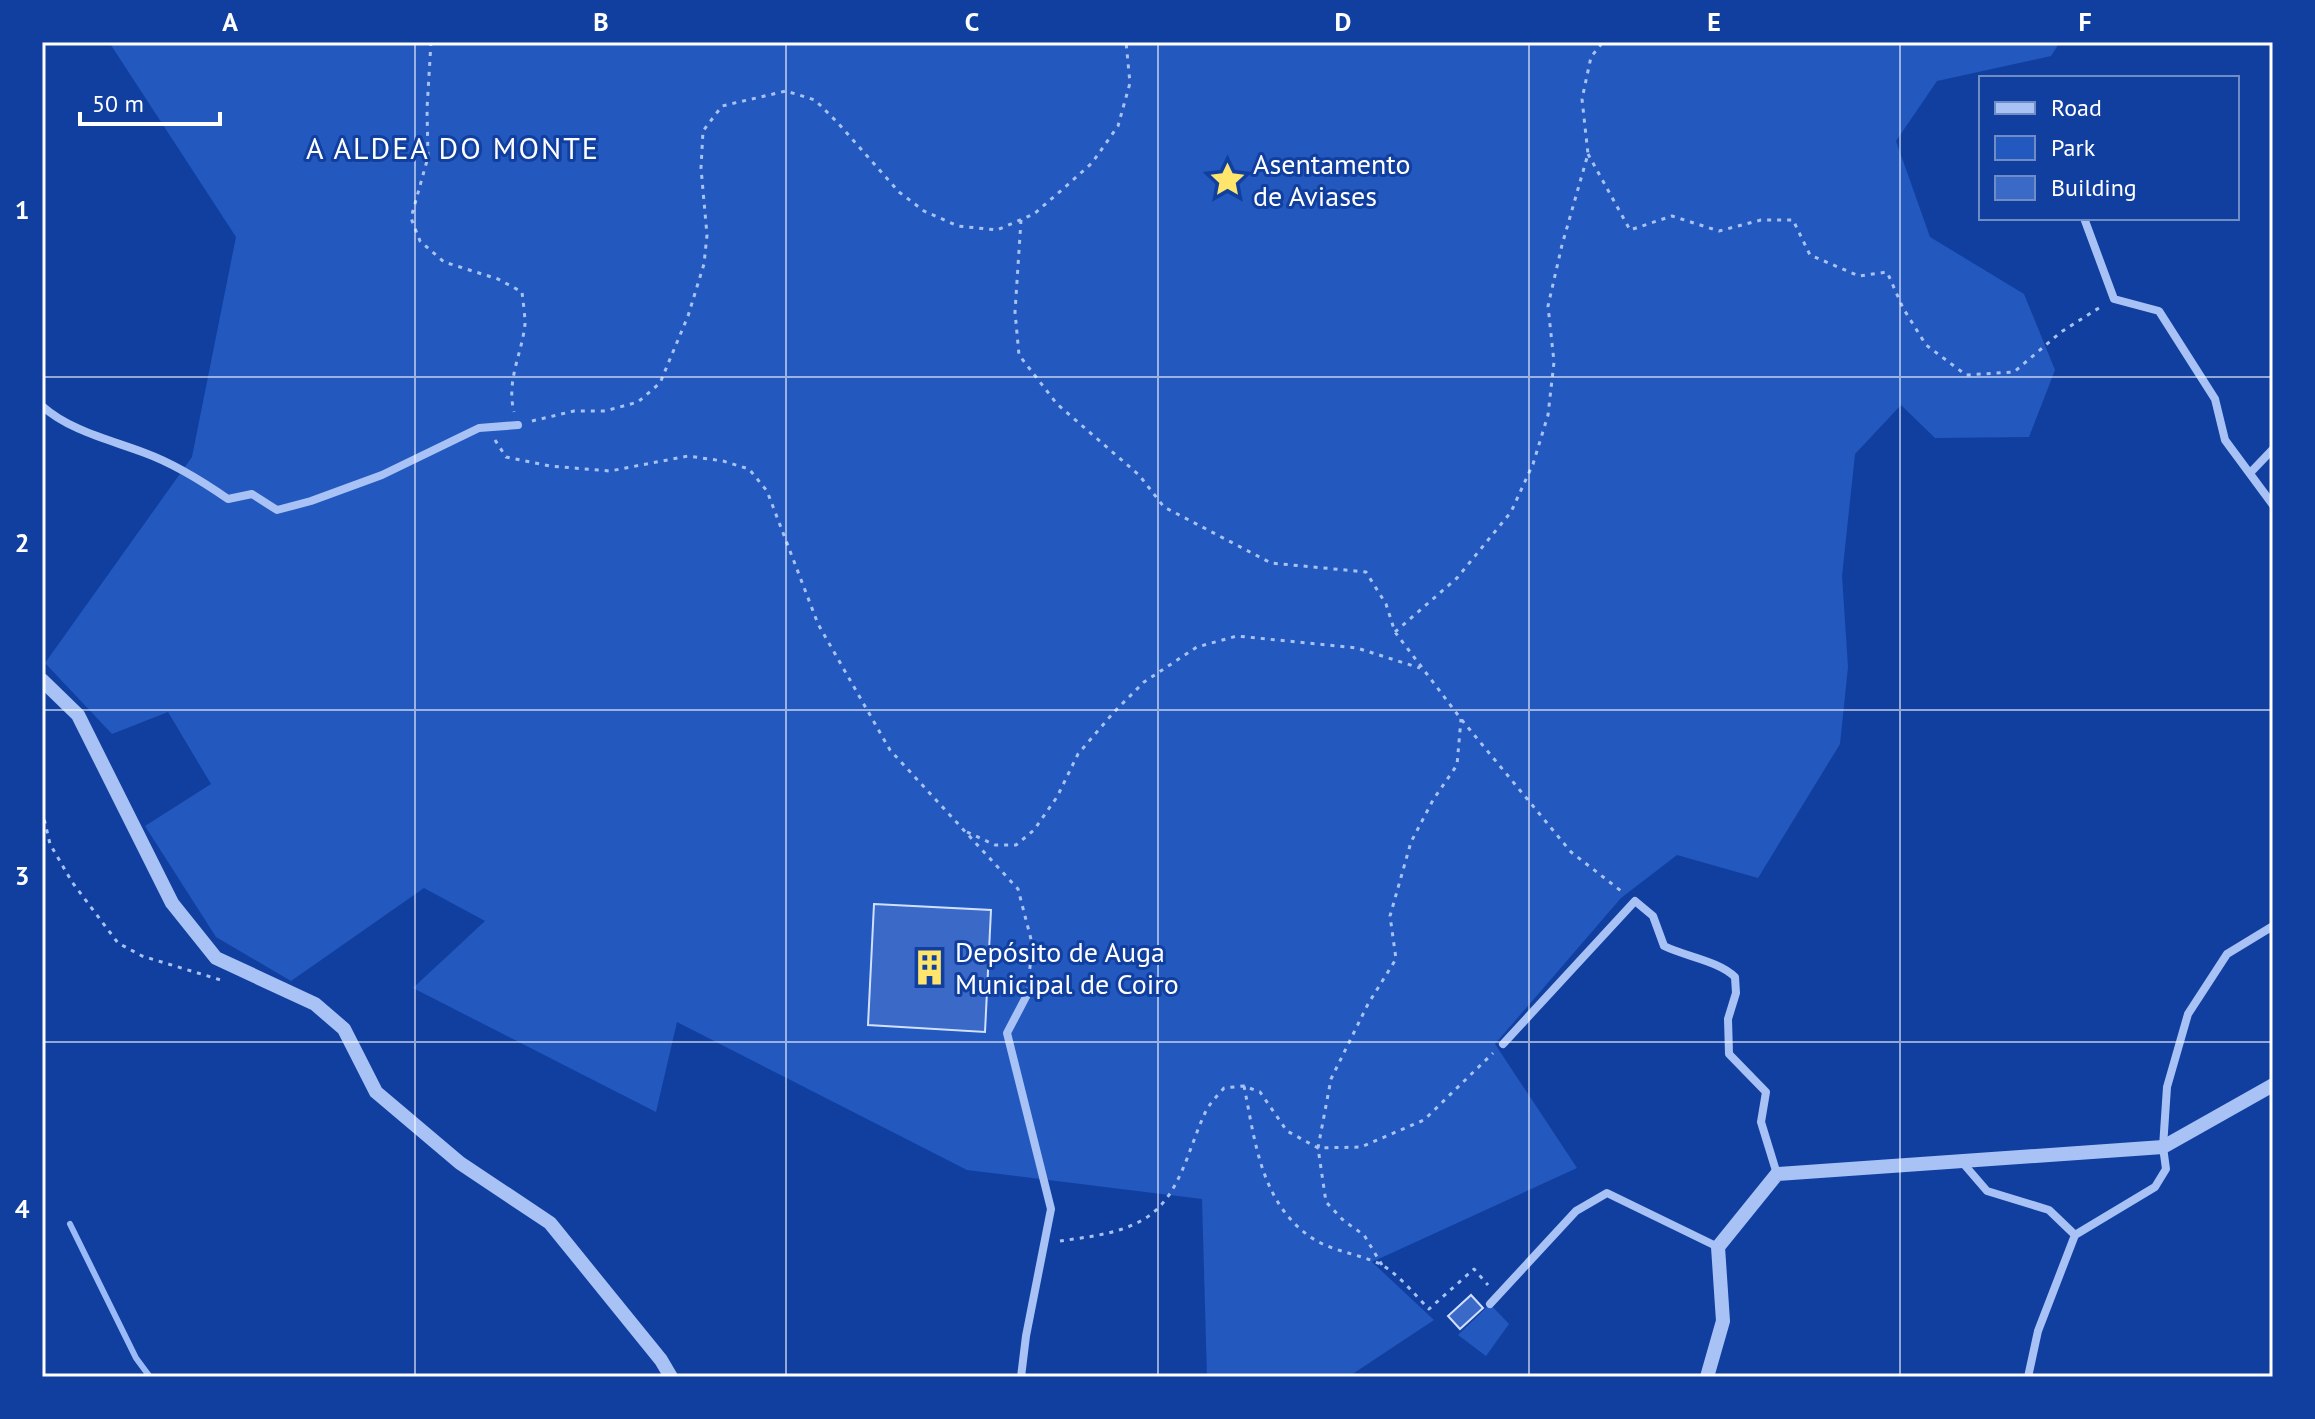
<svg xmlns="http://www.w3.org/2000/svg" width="2315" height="1419" viewBox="0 0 2315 1419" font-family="'PT Sans',sans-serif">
<rect width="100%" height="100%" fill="#113f9f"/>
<path fill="#2358be" d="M 109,42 L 2060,42 L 2051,56 L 1937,81 L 1896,141 L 1930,237 L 2024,294 L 2055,370 L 2029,437 L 1935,438 L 1901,405 L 1855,454 L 1842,576 L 1848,667 L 1840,744 L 1758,878 L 1677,855 L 1621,898 L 1495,1044 L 1577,1168 L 1372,1262 L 1434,1320 L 1348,1377 L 1207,1377 L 1202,1199 L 967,1170 L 677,1022 L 656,1112 L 413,988 L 485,921 L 424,888 L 291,981 L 216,937 L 145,826 L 211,784 L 168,712 L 112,734 L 45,663 L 192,457 L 236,237 Z
M 1490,1304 L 1509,1324 L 1486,1356 L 1458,1335 Z"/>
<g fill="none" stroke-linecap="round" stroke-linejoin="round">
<path stroke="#9abbf8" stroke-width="6" d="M 70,1224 L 136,1358 L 150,1377"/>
</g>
<path fill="#3a69c7" stroke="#d1e0fe" stroke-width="2" d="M 874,904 L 991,910 L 985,1032 L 868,1025 Z
M 1471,1295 L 1483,1308 L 1460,1329 L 1448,1316 Z"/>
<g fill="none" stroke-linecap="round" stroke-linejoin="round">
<path stroke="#a8c2f5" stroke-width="3" stroke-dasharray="4 6" stroke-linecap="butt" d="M 431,42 L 427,109 L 428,157 L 411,218 L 420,241 L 444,262 L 498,279 L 522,292 C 523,302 525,314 525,324 C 522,354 506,380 514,412
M 1588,154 L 1630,230 L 1672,216 L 1719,231 L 1761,220 L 1793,220 L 1810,255 L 1859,276 L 1887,272 L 1903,308 L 1926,345 L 1966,375 L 2014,372 L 2061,332 L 2102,306
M 1021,220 L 1015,312 L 1019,355 L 1057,404 L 1139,475 L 1164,507 L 1271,563 L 1366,572 L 1386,604 L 1395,632 L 1461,719 L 1571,852 L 1625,894
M 532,421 L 574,411 L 605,411 L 638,402 L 660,383 L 688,316 L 704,264 L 707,235 L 701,168 L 703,131 L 722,106 L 786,91 L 815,100 L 837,122 L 899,192 L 924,211 L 958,226 L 997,230 L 1034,214 L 1064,188 L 1092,163 L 1118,126 L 1130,83 L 1126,42
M 495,440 L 506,457 L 550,466 L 610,471 L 688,456 L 723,461 L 749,469 L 767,491 L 818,624 L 890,750 L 1018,889 L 1032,943 L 1029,979
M 1395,632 L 1457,578 L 1511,512 L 1533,464 L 1548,415 L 1554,362 L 1548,306 L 1562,245 L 1588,154 L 1582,99 L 1591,57 L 1603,42
M 42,810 L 50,844 L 72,882 L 118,943 L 142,956 L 224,981
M 967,832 L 995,845 L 1016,845 L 1034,830 L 1057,797 L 1078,754 L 1114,712 L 1144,682 L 1197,647 L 1237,636 L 1357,648 L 1420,668
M 1244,1086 C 1255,1140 1260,1200 1309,1236 C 1330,1251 1355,1253 1378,1263 C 1397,1272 1414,1294 1429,1309 L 1474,1269 L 1488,1285
M 1060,1241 C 1087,1237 1120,1234 1144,1219 C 1180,1198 1188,1149 1205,1113 C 1209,1104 1217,1096 1224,1088 L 1244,1086 L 1260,1092 L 1287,1131 L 1318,1148 L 1361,1147 L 1424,1120 L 1493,1053
M 1382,1265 L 1364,1235 L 1344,1221 L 1326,1202 L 1318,1148 L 1331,1079 L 1368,1004 L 1396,959 L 1390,916 L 1411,842 L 1433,800 L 1457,765 L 1461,719"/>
<path stroke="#a8c2f5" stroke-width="8" d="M 2084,218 L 2114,299 L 2159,311 L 2215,399 L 2225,440 L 2273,505
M 42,406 C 70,431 111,440 145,453 C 175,464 202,481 228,499 L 252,494 L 277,510 L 311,501 L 382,475 L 479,428 L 518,425
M 2251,472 L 2273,449
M 1503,1044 L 1635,901 L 1653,916 L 1664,946 C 1687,957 1719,961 1735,977 L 1736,993 L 1728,1019 L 1729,1054 L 1766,1092 L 1761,1122 L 1777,1174
M 1962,1162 L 1987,1191 L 2049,1210 L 2075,1235
M 1490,1304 L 1576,1211 L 1607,1193 L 1718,1247
M 1021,1377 L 1026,1336 L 1051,1209 L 1007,1033 L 1029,991
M 2028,1377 L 2038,1331 L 2075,1235 L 2155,1187 L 2166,1169 L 2163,1147 L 2167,1087 L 2188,1014 L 2227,954 L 2273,926"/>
<path stroke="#a8c2f5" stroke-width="14" d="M 42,680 L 78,715 L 172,903 L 216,958 L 315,1004 L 344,1029 L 376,1092 L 460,1163 L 550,1223 L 661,1360 L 671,1377
M 1707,1377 L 1723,1321 L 1718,1247 L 1777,1174 L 2163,1147 L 2273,1085"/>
</g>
<path fill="none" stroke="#fff" stroke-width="2" stroke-opacity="0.55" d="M 415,42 L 415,1377M 786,42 L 786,1377M 1158,42 L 1158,1377M 1529,42 L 1529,1377M 1900,42 L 1900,1377M 42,377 L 2273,377M 42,710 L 2273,710M 42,1042 L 2273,1042"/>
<defs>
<symbol id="sight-bare" viewBox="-9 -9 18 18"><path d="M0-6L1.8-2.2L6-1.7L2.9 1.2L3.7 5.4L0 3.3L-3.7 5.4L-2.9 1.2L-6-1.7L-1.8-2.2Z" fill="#ffe56c" stroke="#113f9f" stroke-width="2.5" paint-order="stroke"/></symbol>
<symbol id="building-bare" viewBox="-9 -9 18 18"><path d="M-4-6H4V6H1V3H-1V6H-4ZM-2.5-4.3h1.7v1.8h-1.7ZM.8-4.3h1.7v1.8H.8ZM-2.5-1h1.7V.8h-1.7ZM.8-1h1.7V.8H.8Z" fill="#ffe56c" stroke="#113f9f" stroke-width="2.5" paint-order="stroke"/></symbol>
</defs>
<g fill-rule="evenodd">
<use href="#sight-bare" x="1202" y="154" width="51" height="51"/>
<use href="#building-bare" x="904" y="942" width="51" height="51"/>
</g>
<g text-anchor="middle" stroke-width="6" stroke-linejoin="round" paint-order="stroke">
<g font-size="28" fill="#fff" stroke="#113f9f" text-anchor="start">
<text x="1253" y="174">Asentamento<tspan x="1253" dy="32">de Aviases</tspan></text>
<text x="955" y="962">Depósito de Auga<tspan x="955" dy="32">Municipal de Coiro</tspan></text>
</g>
<g font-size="30" letter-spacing="2" fill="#fff" stroke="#113f9f">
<text x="453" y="159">A ALDEA DO MONTE</text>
</g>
</g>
<rect width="2315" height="1419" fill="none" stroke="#113f9f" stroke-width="88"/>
<rect x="1979" y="76" width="260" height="144" fill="#113f9f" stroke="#708cc5" stroke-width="2"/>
<rect x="1995" y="102" width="40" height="12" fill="#a8c2f5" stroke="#708cc5" stroke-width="2"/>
<text x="2051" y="116" font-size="24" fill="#ffffff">Road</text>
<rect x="1995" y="136" width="40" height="24" fill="#2358be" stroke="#708cc5" stroke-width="2"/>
<text x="2051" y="156" font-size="24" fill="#ffffff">Park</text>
<rect x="1995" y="176" width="40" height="24" fill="#3a69c7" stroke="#708cc5" stroke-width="2"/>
<text x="2051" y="196" font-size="24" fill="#ffffff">Building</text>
<path d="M80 112v12h140v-12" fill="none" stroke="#ffffff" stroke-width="4"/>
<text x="92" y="112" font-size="24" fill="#ffffff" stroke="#113f9f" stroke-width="6" paint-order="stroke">50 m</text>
<rect x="44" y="44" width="2227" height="1331" fill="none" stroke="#fff" stroke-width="3"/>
<g font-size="26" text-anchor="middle" font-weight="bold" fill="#fff">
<text x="230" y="31">A</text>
<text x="601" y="31">B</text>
<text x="972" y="31">C</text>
<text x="1343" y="31">D</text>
<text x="1714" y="31">E</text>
<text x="2085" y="31">F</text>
<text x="22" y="219">1</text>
<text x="22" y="552">2</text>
<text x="22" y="885">3</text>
<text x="22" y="1218">4</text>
</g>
</svg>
